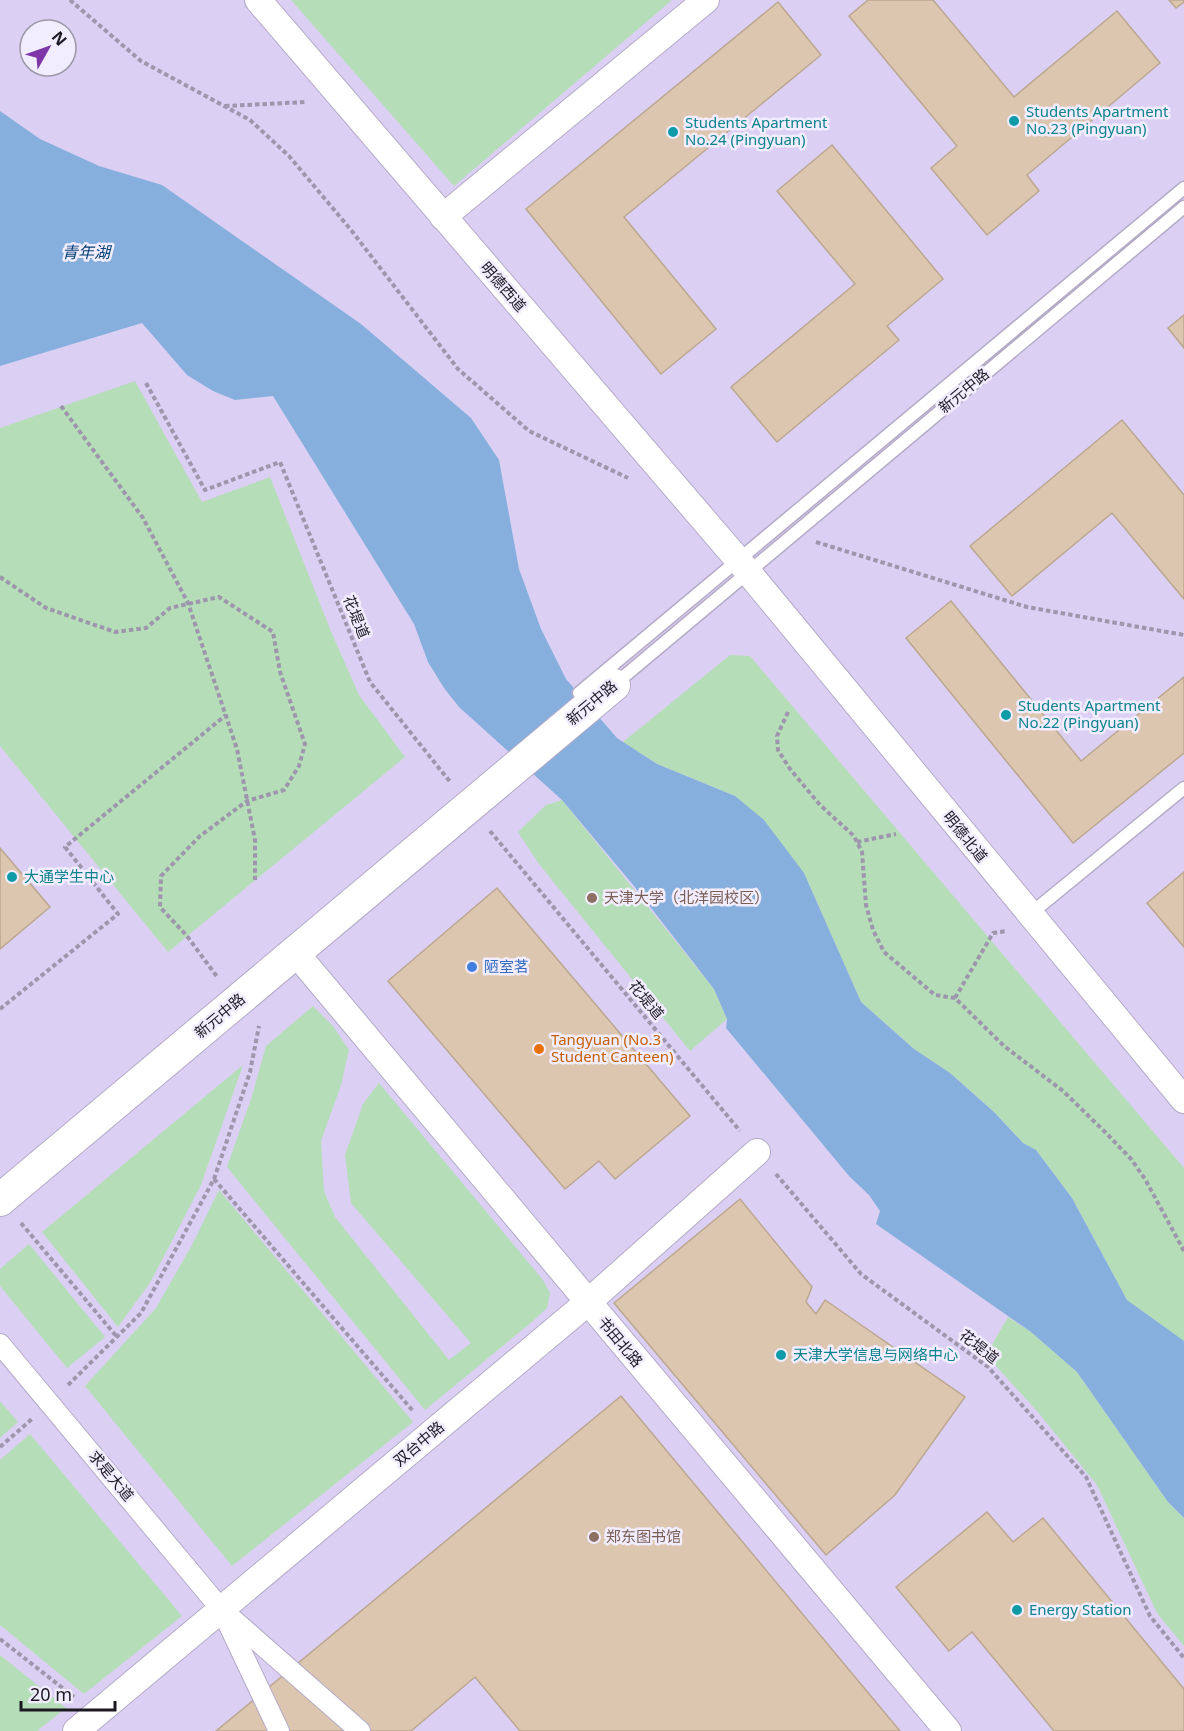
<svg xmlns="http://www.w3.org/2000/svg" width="1184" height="1731" viewBox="0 0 1184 1731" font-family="'Noto Sans','Noto Sans SC',sans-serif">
<rect width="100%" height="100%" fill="#e7ddfa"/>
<path fill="#dbcff3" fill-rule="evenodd" d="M 0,0 L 1184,0 L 1184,1731 L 0,1731 ZM 30,30 L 66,30 L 66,66 L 30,66 Z"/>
<path fill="#b5deb8" d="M 291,0 L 672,0 L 454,186 Z
M 135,381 L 202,502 L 270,477 L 330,629 L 359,695 L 405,757 L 168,952 L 0,746 L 0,428 Z
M 730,655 L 750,656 L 1184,1168 L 1184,1342 L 1127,1300 L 1072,1198 L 1036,1150 L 1023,1143 L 994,1112 L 950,1073 L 914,1049 L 861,1002 L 804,873 L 735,796 L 657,764 L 623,742 Z
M 562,800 L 714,989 L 727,1019 L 690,1051 L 539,864 L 518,832 L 546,805 Z
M 313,1006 L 333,1026 L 349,1050 L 341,1085 L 321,1141 L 324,1191 L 335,1217 L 449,1360 L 471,1343 L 351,1203 L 345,1155 L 363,1104 L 379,1083 L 543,1280 L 550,1293 L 547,1308 L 533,1321 L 425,1410 L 227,1167 L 252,1096 L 266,1046 Z
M 243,1065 L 201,1185 L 151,1281 L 118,1327 L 42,1232 Z
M 219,1190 L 413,1422 L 232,1566 L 85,1386 L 156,1308 L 192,1245 Z
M 29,1244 L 105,1337 L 67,1368 L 0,1286 L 0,1269 Z
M 1008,1317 L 1031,1332 L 1077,1372 L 1168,1502 L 1184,1518 L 1184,1646 L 1157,1613 L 1097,1485 L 1037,1411 L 986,1355 Z
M 0,1401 L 18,1422 L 0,1438 Z
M 30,1434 L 182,1616 L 84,1694 L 0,1625 L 0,1460 Z
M 0,1655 L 66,1708 L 37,1731 L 0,1731 Z"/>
<path fill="#87afde" d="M 0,111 L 40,139 L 99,166 L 162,185 L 361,324 L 471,418 L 499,460 L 519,569 L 541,629 L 566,679 L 617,738 L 657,764 L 735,796 L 764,820 L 804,873 L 861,1002 L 914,1049 L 950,1073 L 994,1112 L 1023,1143 L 1036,1150 L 1072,1198 L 1127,1300 L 1184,1341 L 1184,1518 L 1168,1502 L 1077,1372 L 1031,1332 L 876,1224 L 880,1211 L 869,1195 L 849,1176 L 726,1028 L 727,1019 L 714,989 L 634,886 L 562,800 L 459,707 L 444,688 L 428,662 L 414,624 L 273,396 L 235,400 L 213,391 L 187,375 L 142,323 L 0,366 Z"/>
<path fill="#dcc6af" stroke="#bca790" stroke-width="1.5" d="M 868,0 L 933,0 L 1014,97 L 1117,11 L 1160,63 L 1027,175 L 1039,191 L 987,235 L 931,168 L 957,146 L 849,16 Z
M 1169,0 L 1184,0 L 1184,2 L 1176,8 Z
M 778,2 L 821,55 L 624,217 L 716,329 L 661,374 L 526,209 Z
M 832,145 L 943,279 L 887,326 L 899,340 L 777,442 L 731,387 L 855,284 L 777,191 Z
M 1184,315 L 1184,348 L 1168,328 Z
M 1122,420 L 1184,495 L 1184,599 L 1112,513 L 1012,596 L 970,546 Z
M 951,601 L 1081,761 L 1184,677 L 1184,753 L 1073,843 L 906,638 Z
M 0,848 L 50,907 L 0,949 Z
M 1184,872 L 1184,947 L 1147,903 Z
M 497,888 L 690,1116 L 615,1179 L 599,1161 L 565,1189 L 388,981 Z
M 740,1199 L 812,1287 L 806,1302 L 816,1314 L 825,1300 L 965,1397 L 895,1495 L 826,1555 L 614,1303 Z
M 621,1396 L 900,1731 L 520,1731 L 475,1677 L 411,1731 L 216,1731 Z
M 987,1512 L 1013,1542 L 1043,1518 L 1184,1689 L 1184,1731 L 1054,1731 L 972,1632 L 949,1651 L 896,1587 Z"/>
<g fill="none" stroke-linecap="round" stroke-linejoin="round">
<defs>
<path id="service" d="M 615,684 L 1184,207
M 579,693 L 1184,188
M 1029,915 L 1184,788"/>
<path id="pedestrian" d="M 0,1344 L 221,1609 L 360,1731
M 225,1617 L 279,1731"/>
<path id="minor" d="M 258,0 L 739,561 L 1184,1100
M 443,217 L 706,0
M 295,952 L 948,1731
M 76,1731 L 587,1303 L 757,1152"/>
<path id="tertiary" d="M 0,1200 L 614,685"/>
</defs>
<use href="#service" stroke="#b4abc7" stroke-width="15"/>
<use href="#pedestrian" stroke="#b4abc7" stroke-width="22"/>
<use href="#minor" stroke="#b4abc7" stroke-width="28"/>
<use href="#tertiary" stroke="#b4abc7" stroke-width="34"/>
<path stroke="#9d96ac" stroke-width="4" stroke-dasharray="4.5 3" stroke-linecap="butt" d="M 70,0 L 141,61 L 250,120 L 289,156 L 351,230 L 458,369 L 529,431 L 628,478
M 225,106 L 307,102
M 146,383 L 205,490 L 280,462 L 370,682 L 451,783
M 61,406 L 143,518 L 188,603 L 237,749 L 255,840 L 255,880
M 816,542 L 1027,607 L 1184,635
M 0,577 L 46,608 L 115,632 L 146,628 L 170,608 L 219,597 L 273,632 L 280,672 L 305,744 L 299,766 L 284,790 L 247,801 L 200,836 L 161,876 L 160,907 L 187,936 L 218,978
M 788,712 L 777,736 L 778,750 L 790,769 L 820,805 L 854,836 L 862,852 L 866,905 L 873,930 L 884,952 L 935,995 L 955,998 L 1004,1046 L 1063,1091 L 1108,1135 L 1131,1159 L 1145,1179 L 1184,1251
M 490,831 L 740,1131
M 857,842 L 896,834
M 955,998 L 993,933 L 1007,931
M 0,1009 L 118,914 L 65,847 L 226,715
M 776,1174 L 861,1274 L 988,1367 L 1086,1477 L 1150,1616 L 1184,1658
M 214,1179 L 413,1411
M 21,1223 L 117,1337
M 68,1385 L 141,1313 L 214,1179 L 250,1072 L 259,1026
M 0,1447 L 32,1419
M 0,1639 L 74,1697"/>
<use href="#service" stroke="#fff" stroke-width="12"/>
<use href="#pedestrian" stroke="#fff" stroke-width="20"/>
<use href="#minor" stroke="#fff" stroke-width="26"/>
<use href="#tertiary" stroke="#fff" stroke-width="32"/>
</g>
<g fill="#0f9aa8" stroke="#f2edfe" stroke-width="2">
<circle cx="1014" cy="121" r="6"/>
<circle cx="673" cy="132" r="6"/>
<circle cx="1006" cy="715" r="6"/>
<circle cx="12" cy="877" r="6"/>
<circle cx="781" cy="1355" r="6"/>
<circle cx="1017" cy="1610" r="6"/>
</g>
<g fill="#8d6e63" stroke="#f2edfe" stroke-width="2">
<circle cx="592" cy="898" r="6"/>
<circle cx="594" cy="1537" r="6"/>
</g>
<circle fill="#3f7fe0" stroke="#f2edfe" stroke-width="2" cx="472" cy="967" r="6"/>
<circle fill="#e8710a" stroke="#f2edfe" stroke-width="2" cx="539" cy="1049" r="6"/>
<g text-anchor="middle" stroke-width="5" stroke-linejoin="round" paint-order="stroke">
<g font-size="15" fill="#0d838f" stroke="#f2edfe" text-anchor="start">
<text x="1026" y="117">Students Apartment<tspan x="1026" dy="17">No.23 (Pingyuan)</tspan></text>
<text x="685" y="128">Students Apartment<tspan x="685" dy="17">No.24 (Pingyuan)</tspan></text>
<text x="1018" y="711">Students Apartment<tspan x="1018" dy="17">No.22 (Pingyuan)</tspan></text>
<text x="24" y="882">大通学生中心</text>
<text x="793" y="1360">天津大学信息与网络中心</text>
<text x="1029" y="1615">Energy Station</text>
</g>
<g font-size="15" fill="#1c1923" stroke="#f2edfe">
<text transform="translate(503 287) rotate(49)" y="5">明德西道</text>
<text transform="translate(964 391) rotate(-40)" y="5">新元中路</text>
<text transform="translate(356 617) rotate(68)" y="5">花堤道</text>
<text transform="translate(592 703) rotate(-40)" y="5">新元中路</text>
<text transform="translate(965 837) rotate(51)" y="5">明德北道</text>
<text transform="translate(646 1000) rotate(50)" y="5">花堤道</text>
<text transform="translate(220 1016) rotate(-40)" y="5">新元中路</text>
<text transform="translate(620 1342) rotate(50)" y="5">书田北路</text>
<text transform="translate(979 1347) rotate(38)" y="5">花堤道</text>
<text transform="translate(419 1444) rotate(-40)" y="5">双台中路</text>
<text transform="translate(111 1476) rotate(50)" y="5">求是大道</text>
</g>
<g font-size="15" fill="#785e54" stroke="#f2edfe" text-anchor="start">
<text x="604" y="903">天津大学（北洋园校区）</text>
<text x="606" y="1542">郑东图书馆</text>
</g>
<g font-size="15" fill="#366cbe" stroke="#f2edfe" text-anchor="start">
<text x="484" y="972">陋室茗</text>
</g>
<g font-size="15" fill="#c56008" stroke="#f2edfe" text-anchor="start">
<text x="551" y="1045">Tangyuan (No.3<tspan x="551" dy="17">Student Canteen)</tspan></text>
</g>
<g font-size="16" font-style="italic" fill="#013f76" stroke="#f2edfe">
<text x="86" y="258">青年湖</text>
</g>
</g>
<g transform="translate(48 48) rotate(50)"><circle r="28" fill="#f2edfe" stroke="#9c98a6" stroke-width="1.5"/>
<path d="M0-4.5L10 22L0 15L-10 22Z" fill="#7d35a8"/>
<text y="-9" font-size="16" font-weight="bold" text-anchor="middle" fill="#1c1923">N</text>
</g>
<path d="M21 1701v9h94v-9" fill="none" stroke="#1c1923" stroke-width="3"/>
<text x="30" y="1701" font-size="18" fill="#1c1923" stroke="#f2edfe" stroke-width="4.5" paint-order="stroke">20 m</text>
</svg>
